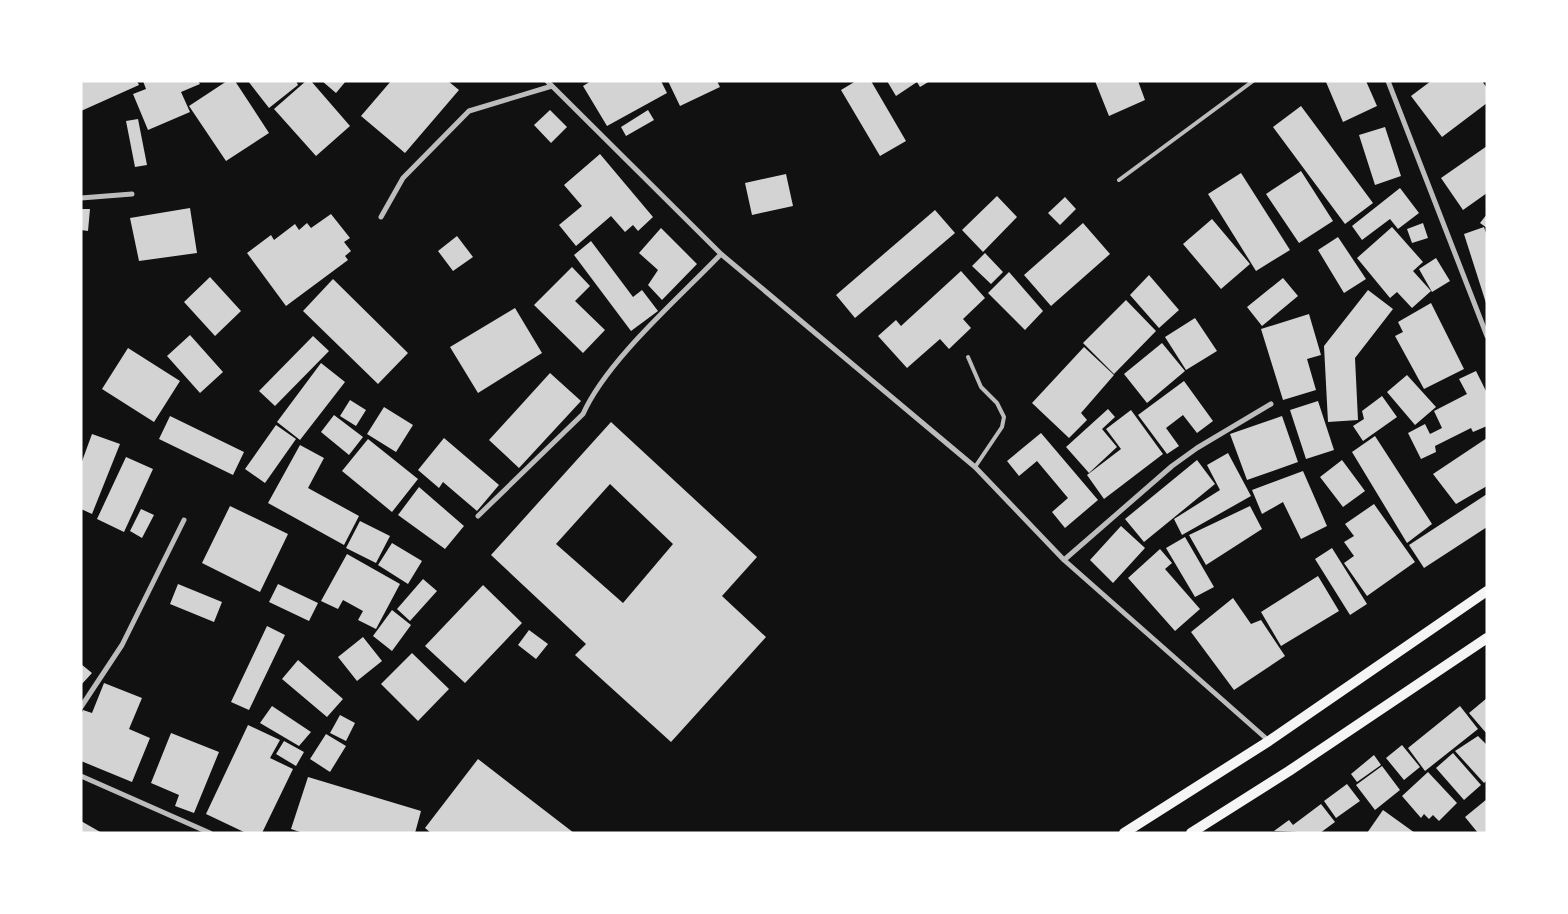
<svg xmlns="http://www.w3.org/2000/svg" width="1568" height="914" viewBox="0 0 1568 914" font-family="Quicksand,sans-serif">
<rect width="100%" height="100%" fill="#111"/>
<path fill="#d3d3d3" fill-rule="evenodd" d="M 81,81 L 137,81 L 139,85 L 81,111 Z
M 143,81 L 198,81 L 200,84 L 181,92 L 190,112 L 148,130 L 133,94 L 146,89 Z
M 227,81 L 235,81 L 269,133 L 226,161 L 189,106 Z
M 248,81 L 296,81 L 298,85 L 269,108 Z
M 306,81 L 311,81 L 350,126 L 316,156 L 274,109 Z
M 322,81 L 346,81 L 336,93 Z
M 391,81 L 448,81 L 459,90 L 405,153 L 361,116 Z
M 591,81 L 661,81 L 667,93 L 607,126 L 583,86 Z
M 668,81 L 717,81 L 720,87 L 680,106 Z
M 856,81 L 871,81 L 906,141 L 880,156 L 841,90 Z
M 887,81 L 930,81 L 920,87 L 917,82 L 896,96 Z
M 1095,81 L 1138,81 L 1145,100 L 1109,116 Z
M 1366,81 L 1377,106 L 1343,122 L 1326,82 Z
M 1431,81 L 1482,81 L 1487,88 L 1487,103 L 1442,137 L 1411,96 Z
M 1301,106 L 1373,203 L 1345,224 L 1273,127 Z
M 550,110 L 567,127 L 551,143 L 534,125 Z
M 648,110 L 654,120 L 626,136 L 621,127 Z
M 138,119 L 147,165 L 135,167 L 126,121 Z
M 1385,127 L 1401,176 L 1375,185 L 1359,135 Z
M 1487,146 L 1487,193 L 1463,210 L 1441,178 Z
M 600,154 L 653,217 L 638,231 L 633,225 L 625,232 L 611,216 L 576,246 L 559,225 L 582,206 L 564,185 Z
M 1301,171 L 1333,221 L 1299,243 L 1266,194 Z
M 1241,173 L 1290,250 L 1256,271 L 1208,194 Z
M 786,174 L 793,206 L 752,215 L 745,183 Z
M 1400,188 L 1419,213 L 1398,229 L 1390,219 L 1362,240 L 1352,226 Z
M 997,196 L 1017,217 L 983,252 L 962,230 Z
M 1065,197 L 1076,209 L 1060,225 L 1048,213 Z
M 190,208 L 197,253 L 139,261 L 130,218 Z
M 81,209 L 90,209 L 88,231 L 81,230 Z
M 935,210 L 955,233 L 855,318 L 836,295 Z
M 331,214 L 350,238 L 344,242 L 351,251 L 345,256 L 348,260 L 286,306 L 247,253 L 271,235 L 274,240 L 295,224 L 299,230 L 307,223 L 311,228 Z
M 1487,214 L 1487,228 L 1480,223 Z
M 1212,219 L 1250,264 L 1221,289 L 1183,244 Z
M 1083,223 L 1110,254 L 1051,306 L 1024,275 Z
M 1423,223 L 1428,238 L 1412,243 L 1407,229 Z
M 1392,227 L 1423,262 L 1413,271 L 1431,291 L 1412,308 L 1397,292 L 1390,298 L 1357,258 Z
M 1484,227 L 1487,236 L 1486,303 L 1464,234 Z
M 661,228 L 697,264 L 662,300 L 648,285 L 658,270 L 639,253 Z
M 457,236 L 473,257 L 453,271 L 438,251 Z
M 1338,237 L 1366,279 L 1344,293 L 1318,250 Z
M 591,241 L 633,297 L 642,290 L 658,311 L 631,331 L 574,255 Z
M 985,253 L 1003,272 L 991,284 L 972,266 Z
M 1436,258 L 1450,281 L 1432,292 L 1419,269 Z
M 572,267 L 590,286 L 575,301 L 605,330 L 583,353 L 534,305 Z
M 961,271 L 985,298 L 963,319 L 971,328 L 949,349 L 940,339 L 907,368 L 878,336 L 896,320 L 901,326 Z
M 1009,272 L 1043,311 L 1025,330 L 988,293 Z
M 1149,275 L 1179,310 L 1159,328 L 1130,295 Z
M 210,277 L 241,311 L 215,336 L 184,302 Z
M 1283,278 L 1298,296 L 1262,326 L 1247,307 Z
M 333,279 L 408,353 L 378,384 L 303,311 Z
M 1368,290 L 1393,309 L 1355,358 L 1358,420 L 1328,422 L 1324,346 Z
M 1126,300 L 1156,331 L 1114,374 L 1083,343 Z
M 1431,303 L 1464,369 L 1424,389 L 1395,336 L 1403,332 L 1398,322 Z
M 515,308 L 542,353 L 478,393 L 450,347 Z
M 1309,314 L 1321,355 L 1307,359 L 1316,390 L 1283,400 L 1261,329 Z
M 1195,318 L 1217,351 L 1186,370 L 1165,337 Z
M 190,335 L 223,372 L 200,393 L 167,356 Z
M 313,336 L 329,351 L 275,406 L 259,391 Z
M 1162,343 L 1185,371 L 1147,403 L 1124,374 Z
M 1084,347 L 1114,375 L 1081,413 L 1087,420 L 1069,438 L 1032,403 Z
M 128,348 L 180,381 L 154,422 L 102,389 Z
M 321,363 L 345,382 L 300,440 L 277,422 Z
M 1476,371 L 1487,393 L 1487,426 L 1473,432 L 1471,428 L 1435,446 L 1436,452 L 1421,459 L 1408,433 L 1425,424 L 1430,434 L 1442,428 L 1434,411 L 1467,394 L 1459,379 Z
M 550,373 L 581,401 L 519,468 L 489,440 Z
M 1407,375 L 1436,407 L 1415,425 L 1387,392 Z
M 1184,381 L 1213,421 L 1197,433 L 1183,415 L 1166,428 L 1179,446 L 1167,454 L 1138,415 Z
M 1382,396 L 1397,417 L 1363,441 L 1353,426 L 1364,419 L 1362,411 Z
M 350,400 L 366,410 L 356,426 L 340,416 Z
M 1318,401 L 1334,450 L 1306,459 L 1290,410 Z
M 384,407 L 413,425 L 396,452 L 367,434 Z
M 1108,409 L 1115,417 L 1102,429 L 1117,447 L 1089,473 L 1066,447 Z
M 1131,410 L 1163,454 L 1104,499 L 1087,475 L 1121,449 L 1106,429 Z
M 334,415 L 363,437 L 349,455 L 321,432 Z
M 170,416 L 244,452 L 233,475 L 159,439 Z
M 1282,416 L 1298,462 L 1247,480 L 1230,434 Z
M 611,422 L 757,557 L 722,596 L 766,637 L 671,742 L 575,655 L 586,644 L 491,555 ZM 610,484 L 673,544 L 623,603 L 556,544 Z
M 276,425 L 296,439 L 265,483 L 245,469 Z
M 1041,433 L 1098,500 L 1065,528 L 1052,512 L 1068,498 L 1037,461 L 1019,476 L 1007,461 Z
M 92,434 L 120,444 L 92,514 L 81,509 L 81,464 Z
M 1375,436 L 1432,524 L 1407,543 L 1352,452 Z
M 444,438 L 499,485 L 477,511 L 443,482 L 439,488 L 418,470 Z
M 1487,438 L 1487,486 L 1456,504 L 1433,474 Z
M 368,439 L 418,479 L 392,512 L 342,471 Z
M 300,445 L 324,458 L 308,488 L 359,516 L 344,545 L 268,503 Z
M 1228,453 L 1251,496 L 1182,535 L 1174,519 L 1220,490 L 1207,465 Z
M 126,457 L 153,469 L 124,532 L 97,519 Z
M 1197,460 L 1215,484 L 1144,542 L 1125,519 Z
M 1342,460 L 1365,491 L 1343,507 L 1320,477 Z
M 1303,471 L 1327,526 L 1301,539 L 1283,502 L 1262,514 L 1252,490 Z
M 419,487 L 464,526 L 445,549 L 398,515 Z
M 1487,494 L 1487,527 L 1424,568 L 1409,545 Z
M 1374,504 L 1415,562 L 1367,596 L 1344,563 L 1354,556 L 1344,542 L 1354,536 L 1345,524 Z
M 230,506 L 288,534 L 260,592 L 202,563 Z
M 1250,506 L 1262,529 L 1206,565 L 1189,535 Z
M 141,509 L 154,515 L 142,538 L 130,531 Z
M 360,521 L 390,536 L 376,563 L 346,548 Z
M 1121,526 L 1145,548 L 1113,583 L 1090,560 Z
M 1185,537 L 1214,587 L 1195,597 L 1166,548 Z
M 392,543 L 422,561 L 408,584 L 378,565 Z
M 1332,548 L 1367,604 L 1350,615 L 1315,559 Z
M 1160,549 L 1172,563 L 1165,569 L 1200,609 L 1175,631 L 1128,578 Z
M 347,554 L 400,584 L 376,629 L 358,620 L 363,611 L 343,600 L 338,609 L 321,601 Z
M 1318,576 L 1339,611 L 1281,646 L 1261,612 Z
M 423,579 L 437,591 L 410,621 L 397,609 Z
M 178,584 L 222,602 L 214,622 L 170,604 Z
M 278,584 L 318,603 L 309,621 L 269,602 Z
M 483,585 L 522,623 L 465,683 L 425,646 Z
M 1233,598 L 1251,624 L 1261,620 L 1285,656 L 1234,690 L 1191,632 Z
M 392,610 L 411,625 L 392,651 L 373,636 Z
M 267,626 L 285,635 L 249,710 L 231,702 Z
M 529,630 L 548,644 L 536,659 L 518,645 Z
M 363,637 L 382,661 L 357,681 L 338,657 Z
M 412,653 L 449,689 L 418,721 L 381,684 Z
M 298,660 L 343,699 L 327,717 L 282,679 Z
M 81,664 L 92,673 L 81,685 Z
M 104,683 L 142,698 L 129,729 L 150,738 L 132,782 L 81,761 L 81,715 L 83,710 L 92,713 Z
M 1487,698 L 1487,734 L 1469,713 Z
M 272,706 L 311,732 L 299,746 L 260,723 Z
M 1460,706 L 1478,729 L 1425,771 L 1408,748 Z
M 340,715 L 355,723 L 346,741 L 330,733 Z
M 248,725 L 280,740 L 270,758 L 293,769 L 262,833 L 246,833 L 206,814 Z
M 171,733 L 219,752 L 194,813 L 175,806 L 179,795 L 151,783 Z
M 326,734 L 346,746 L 330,772 L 310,759 Z
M 1478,736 L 1487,745 L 1487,780 L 1484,783 L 1455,751 Z
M 284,741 L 304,752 L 296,766 L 276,754 Z
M 1402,745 L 1420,767 L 1404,780 L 1386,758 Z
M 1453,753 L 1481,785 L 1464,800 L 1436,768 Z
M 1374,755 L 1381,765 L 1357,782 L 1351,774 Z
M 478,759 L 574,833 L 431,833 L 425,828 Z
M 1382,766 L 1400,790 L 1375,810 L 1356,785 Z
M 1428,772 L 1457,803 L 1439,821 L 1433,815 L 1429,819 L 1424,814 L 1421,818 L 1402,796 Z
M 308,777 L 421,811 L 415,833 L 303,833 L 291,829 Z
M 1347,784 L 1360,801 L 1336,818 L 1324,801 Z
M 1487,799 L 1487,833 L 1478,833 L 1465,817 Z
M 1321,804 L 1335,822 L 1320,833 L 1274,831 L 1289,820 L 1293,825 Z
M 1383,810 L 1415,833 L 1367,833 Z
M 81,821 L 102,833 L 81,833 Z"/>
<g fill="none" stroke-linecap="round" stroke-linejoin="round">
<path stroke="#bcbcbc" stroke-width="4" d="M 1119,180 L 1253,81
M 968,357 L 981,387 L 997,403 L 1004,417 L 1002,427 L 975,467"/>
<path stroke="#bcbcbc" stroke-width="5" d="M 547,81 L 721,254 L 975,467 L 1064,560 L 1269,741
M 1388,81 L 1487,336
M 81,198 L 132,194
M 381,217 L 403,178 L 469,111 L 552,86
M 478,516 L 583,414 C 607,360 679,298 721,254
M 1064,560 L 1172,466 L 1197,448 L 1271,404
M 81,707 L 122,645 L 184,520
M 81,776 L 210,833"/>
<path stroke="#f5f5f5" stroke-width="10" d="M 1124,833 L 1269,741 L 1487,591
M 1191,833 L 1289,771 L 1487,638"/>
</g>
<rect width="1568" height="914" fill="none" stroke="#ffffff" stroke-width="165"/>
</svg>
